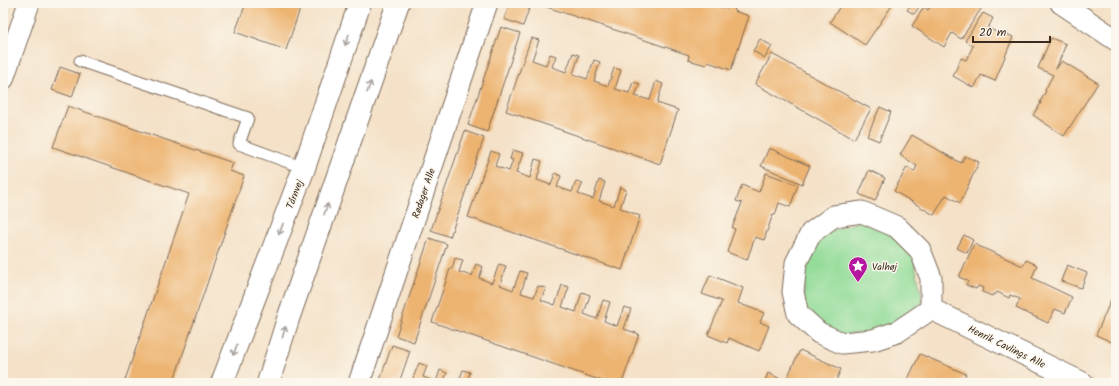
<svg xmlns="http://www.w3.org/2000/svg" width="1119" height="386" viewBox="0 0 1119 386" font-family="Kalam,sans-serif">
<rect width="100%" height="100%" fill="#fbf7ec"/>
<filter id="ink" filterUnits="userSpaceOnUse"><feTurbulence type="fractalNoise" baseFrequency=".025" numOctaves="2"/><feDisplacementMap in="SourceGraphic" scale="8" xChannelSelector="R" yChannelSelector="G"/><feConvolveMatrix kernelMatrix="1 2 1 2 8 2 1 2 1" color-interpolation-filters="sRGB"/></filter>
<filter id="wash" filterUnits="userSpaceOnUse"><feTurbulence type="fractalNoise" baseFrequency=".012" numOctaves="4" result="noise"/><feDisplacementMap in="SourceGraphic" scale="16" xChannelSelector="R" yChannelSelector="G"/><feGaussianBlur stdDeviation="0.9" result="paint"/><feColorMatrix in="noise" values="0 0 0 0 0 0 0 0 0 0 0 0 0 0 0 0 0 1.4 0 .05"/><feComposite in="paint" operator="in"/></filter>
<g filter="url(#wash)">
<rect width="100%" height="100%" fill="#f4e1c7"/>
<path fill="#91db97" stroke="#66825a" d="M 860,221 L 897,238 L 914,259 L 923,302 L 892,325 L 869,333 L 841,335 L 821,323 L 804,306 L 804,271 L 818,243 L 832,230 Z"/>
<g id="blocks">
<path fill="#edb36f" d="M 246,3 L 302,3 L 286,50 L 235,32 Z
M 510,3 L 531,3 L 523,26 L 504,19 Z
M 542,3 L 714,3 L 714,4 L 727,9 L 730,3 L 737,3 L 734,11 L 749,16 L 731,70 L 708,62 L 706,65 L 688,60 L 689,55 L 541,5 Z
M 842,3 L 886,3 L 891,7 L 865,45 L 830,22 Z
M 912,3 L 922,3 L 914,14 L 907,10 Z
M 933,3 L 979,3 L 983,6 L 961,39 L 952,33 L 944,47 L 912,26 L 924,7 L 928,10 Z
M 983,13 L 993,18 L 988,28 L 1003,35 L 1004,33 L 1013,37 L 995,81 L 981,75 L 974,88 L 953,76 L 961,58 L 966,60 L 973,46 L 965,41 Z
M 501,27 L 520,33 L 487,132 L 468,125 Z
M 531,38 L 539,40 L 532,60 L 546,65 L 550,54 L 556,56 L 552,67 L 566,72 L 573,53 L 579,55 L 573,74 L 587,79 L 594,60 L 600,62 L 594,81 L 608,86 L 614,68 L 621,70 L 615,89 L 629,93 L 633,82 L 640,84 L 635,96 L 650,100 L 656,81 L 663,84 L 657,103 L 678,110 L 660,164 L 506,111 Z
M 1051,38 L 1066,44 L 1056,69 L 1062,61 L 1098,83 L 1064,136 L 1033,115 L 1041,103 L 1040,102 L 1046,91 L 1045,90 L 1053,75 L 1038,68 Z
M 760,39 L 772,46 L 765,58 L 753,51 Z
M 772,54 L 871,109 L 854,139 L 755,84 Z
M 60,67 L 80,74 L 72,97 L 52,90 Z
M 68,106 L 233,163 L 230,171 L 244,176 L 173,383 L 124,383 L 189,194 L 53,147 Z
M 880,107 L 891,112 L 879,141 L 867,136 Z
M 465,131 L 484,138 L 450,237 L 431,230 Z
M 912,135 L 961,163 L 965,156 L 979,162 L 960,203 L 946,195 L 934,215 L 894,191 L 907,167 L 914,172 L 917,166 L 900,155 Z
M 769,148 L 810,166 L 802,184 L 761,166 Z
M 513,150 L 523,153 L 516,173 L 530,178 L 535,159 L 542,161 L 537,180 L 551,185 L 555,173 L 561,176 L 557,187 L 572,192 L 576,181 L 583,183 L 578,194 L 593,199 L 599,180 L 605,182 L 599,201 L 614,206 L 620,187 L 626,190 L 620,208 L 640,216 L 622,270 L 468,217 L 491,151 L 499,154 L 495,166 L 509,171 L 513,160 L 510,159 Z
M 869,170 L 885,178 L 875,201 L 859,194 Z
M 766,173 L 798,185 L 790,207 L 779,203 L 775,215 L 773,214 L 764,240 L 755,237 L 747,260 L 727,252 L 735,229 L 732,228 L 742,203 L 736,201 L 742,185 L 759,192 Z
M 964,235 L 973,240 L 967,253 L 957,248 Z
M 429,238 L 447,244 L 414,342 L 396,336 Z
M 974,244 L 1023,266 L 1026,260 L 1037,265 L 1032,278 L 1072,297 L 1065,313 L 1055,309 L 1048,323 L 1016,308 L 1020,299 L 1010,295 L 1009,298 L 997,292 L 995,295 L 993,294 L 992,296 L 982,292 L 983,288 L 978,286 L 976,289 L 966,285 L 968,281 L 959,277 Z
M 455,258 L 463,260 L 459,272 L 472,276 L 476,264 L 483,267 L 479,278 L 492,283 L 499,264 L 506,266 L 500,285 L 513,290 L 520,271 L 527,273 L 521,293 L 534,297 L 538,286 L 546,288 L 541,300 L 555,305 L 562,285 L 569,287 L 562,307 L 576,312 L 582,292 L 590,295 L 584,314 L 597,319 L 603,300 L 610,302 L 604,321 L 617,326 L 624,307 L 631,309 L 624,329 L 639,334 L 622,383 L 608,383 L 432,322 L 450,269 L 452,269 Z
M 1067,265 L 1087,273 L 1081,288 L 1061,281 Z
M 710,275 L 743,288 L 738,303 L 764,313 L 760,322 L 769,326 L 759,351 L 729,338 L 727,343 L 708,335 L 722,301 L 702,294 Z
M 1114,293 L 1116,294 L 1116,344 L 1096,335 Z
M 392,345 L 410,351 L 399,383 L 379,383 Z
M 800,350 L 841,369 L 835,383 L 820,383 L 812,379 L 810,383 L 788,383 L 789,381 L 786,380 Z
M 920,354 L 966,374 L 961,383 L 906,383 Z
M 419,363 L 427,366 L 423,377 L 436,382 L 440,370 L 447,373 L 443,383 L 411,383 Z
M 463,370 L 470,372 L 467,383 L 458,383 Z
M 768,373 L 783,380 L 781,383 L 764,383 Z"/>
</g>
</g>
<g filter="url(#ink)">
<use href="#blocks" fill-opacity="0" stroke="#7c6a59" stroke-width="1"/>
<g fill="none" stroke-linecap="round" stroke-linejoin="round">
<defs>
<path id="service" d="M 80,61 L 248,118 L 239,144 L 304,168"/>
<path id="minor" d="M 1061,3 L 1116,40
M 3,79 L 29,3
M 862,212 L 897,227 L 920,250 L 931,278 L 931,309 L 897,332 L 873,340 L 842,343 L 819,333 L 798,314 L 793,292 L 796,263 L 811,233 L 834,216 Z
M 931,309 L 1083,383
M 359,383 L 487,3"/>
<path id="tertiary" d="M 222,383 L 304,168 L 360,3
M 268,383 L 288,319 L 398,3"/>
</defs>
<use href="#service" stroke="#7c6a59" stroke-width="13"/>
<use href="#minor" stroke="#7c6a59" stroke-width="23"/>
<use href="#tertiary" stroke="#7c6a59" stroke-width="24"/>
<use href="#service" stroke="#fff" stroke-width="11"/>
<use href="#minor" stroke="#fff" stroke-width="21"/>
<use href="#tertiary" stroke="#fff" stroke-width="22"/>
</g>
<defs><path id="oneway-shaft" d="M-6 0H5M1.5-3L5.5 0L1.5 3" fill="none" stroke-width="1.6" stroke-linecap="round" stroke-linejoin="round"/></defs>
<g stroke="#a79f9a">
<use href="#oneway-shaft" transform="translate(347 40) rotate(109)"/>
<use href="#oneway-shaft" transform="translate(369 87) rotate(-71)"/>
<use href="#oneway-shaft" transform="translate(326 209) rotate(-71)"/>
<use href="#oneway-shaft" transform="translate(281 229) rotate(111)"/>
<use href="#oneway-shaft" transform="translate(284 332) rotate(-73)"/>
<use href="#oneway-shaft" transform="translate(235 350) rotate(111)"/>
</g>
</g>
<defs>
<symbol id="sight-pin" viewBox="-11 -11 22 30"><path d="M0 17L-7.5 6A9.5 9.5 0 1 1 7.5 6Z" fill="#b5179e" stroke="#fbf7ec"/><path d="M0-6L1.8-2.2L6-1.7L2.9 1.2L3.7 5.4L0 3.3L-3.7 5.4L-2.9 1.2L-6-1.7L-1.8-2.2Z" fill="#fff"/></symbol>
</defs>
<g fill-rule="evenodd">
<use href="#sight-pin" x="847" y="255" width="22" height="30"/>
</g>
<g text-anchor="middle" stroke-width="3" stroke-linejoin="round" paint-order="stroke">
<g font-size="10" fill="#3b2a1e" stroke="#fbf7ec">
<text transform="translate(423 193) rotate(-71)" y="4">Rødager Alle</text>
<text transform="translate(294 194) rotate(-69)" y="4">Tårnvej</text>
<text transform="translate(1007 346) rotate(26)" y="4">Henrik Cavlings Alle</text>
</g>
<g font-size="10" fill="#3b2a1e" stroke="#fbf7ec" text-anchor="start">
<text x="872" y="270">Valhøj</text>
</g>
</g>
<rect width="1119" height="386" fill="none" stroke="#fbf7ec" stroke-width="16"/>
<path d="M973 36v6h77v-6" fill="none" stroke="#3b2a1e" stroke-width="2"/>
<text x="979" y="36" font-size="12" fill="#3b2a1e" stroke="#fbf7ec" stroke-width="3" paint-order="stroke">20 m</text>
</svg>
